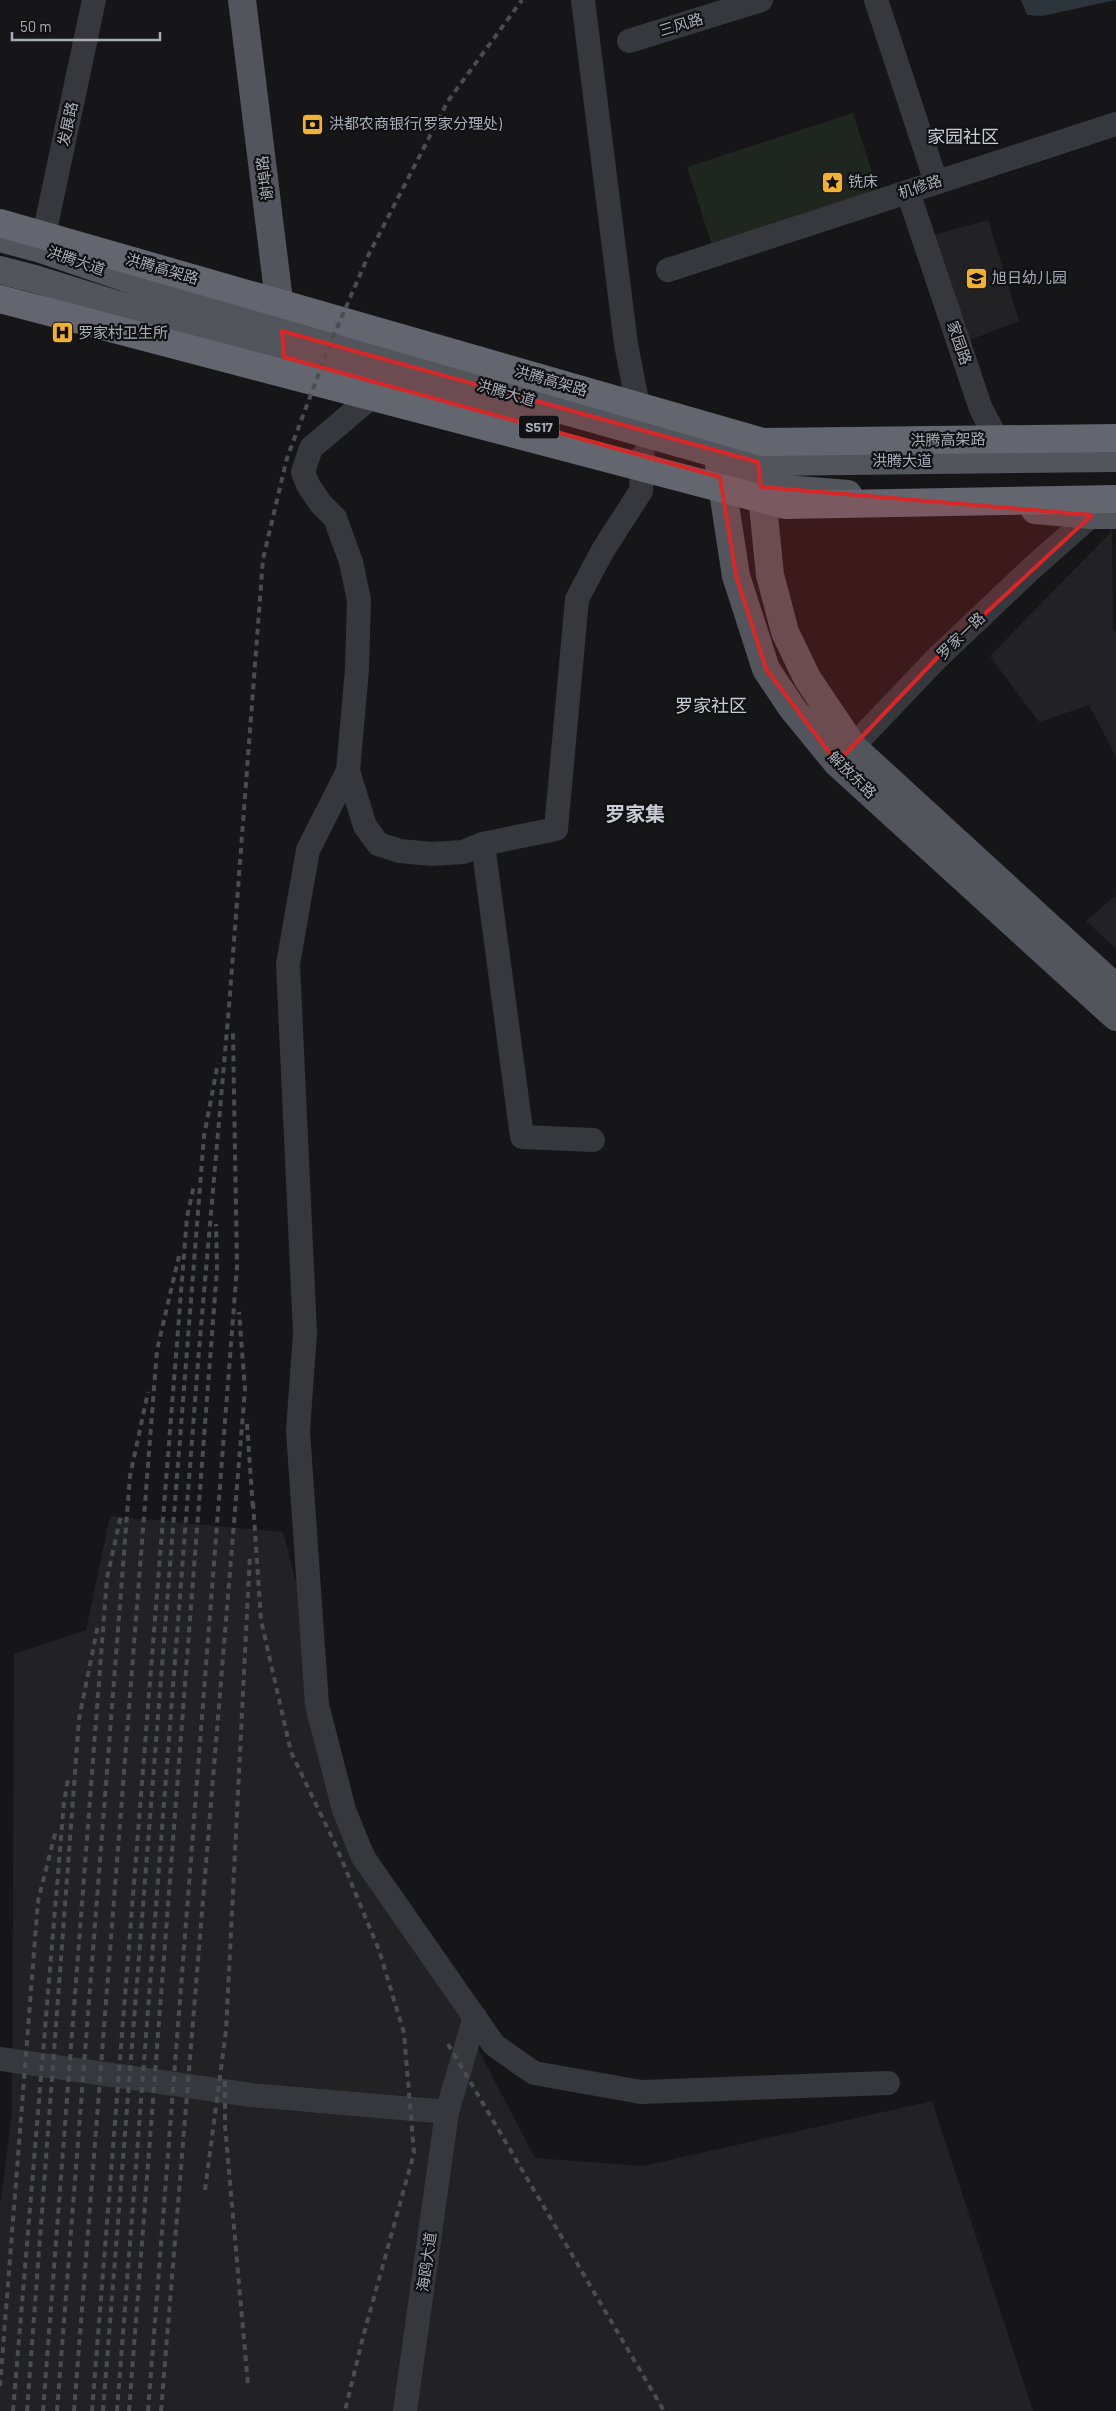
<svg xmlns="http://www.w3.org/2000/svg" width="1116" height="2411" viewBox="0 0 1116 2411" font-family="Barlow,'Noto Sans SC',sans-serif">
<rect width="100%" height="100%" fill="#161618"/>
<path fill="#222225" d="M 988,220 L 1019,321 L 967,341 L 933,235 Z
M 1112,531 L 1113,631 L 1116,632 L 1116,757 L 1089,705 L 1039,722 L 990,656 Z
M 1116,895 L 1116,949 L 1086,921 Z
M 110,1516 L 283,1532 L 359,1821 L 535,2158 L 643,2166 L 932,2101 L 1033,2411 L 0,2411 L 0,2205 L 12,2113 L 14,1654 L 86,1630 Z"/>
<path fill="#1e261f" d="M 853,113 L 879,194 L 713,249 L 687,167 Z"/>
<path fill="#2c353c" d="M 1021,0 L 1116,0 L 1042,16 L 1027,15 Z"/>
<g fill="none" stroke-linecap="round" stroke-linejoin="round">
<path stroke="#37383d" stroke-width="24" d="M 583,0 L 626,344 L 641,422
M 876,0 L 936,182
M 629,41 L 761,0
M 908,192 L 981,409 L 1002,448 L 1007,450
M 41,249 L 94,0
M 668,270 L 1116,124
M 363,404 L 311,448 L 303,472 L 308,485 L 321,504 L 335,518 L 351,562 L 359,600 L 357,669 L 348,771 L 365,826 L 378,844 L 400,851 L 432,854 L 463,852 L 483,844
M 840,760 L 937,658 L 1032,568 L 1092,515
M 348,771 L 308,850 L 288,964 L 305,1333 L 298,1431 L 317,1705 L 344,1810 L 363,1857 L 494,2045 L 534,2073 L 641,2092 L 888,2083
M 593,1140 L 522,1137 L 483,844 L 556,829 L 577,599 L 603,550 L 641,491 L 643,456
M 0,2059 L 251,2095 L 447,2112
M 405,2411 L 447,2112 L 475,2017"/>
<path stroke="#53555c" stroke-width="28" d="M 242,0 L 282,325
M 0,238 L 41,249 L 282,331 L 718,454 L 758,462 L 1116,458
M 0,270 L 35,279 L 284,357 L 524,423
M 719,466 L 736,576 L 766,669 L 792,708 L 837,763 L 1116,1017
M 760,476 L 770,575 L 785,632 L 807,678 L 854,748 L 1116,988
M 737,481 L 761,487 L 848,494
M 1035,510 L 1092,515 L 1116,515"/>
<path stroke="#63666e" stroke-width="28" d="M 0,223 L 763,442 L 1116,438
M 0,299 L 785,505 L 1116,499"/>
<path stroke="#4a4c52" stroke-width="4" stroke-dasharray="6 5" stroke-linecap="butt" d="M 247,1424 L 253,1509
M 253,1503 L 261,1620 L 291,1752 L 336,1846 L 379,1950 L 404,2033 L 414,2153 L 363,2337 L 345,2411
M 448,2044 L 664,2411
M 225,2081 L 225,2126 L 248,2385
M 205,2190 L 226,2031 L 250,1554
M 0,2386 L 38,1901 L 56,1830
M 13,2411 L 64,1802 L 68,1779
M 27,2411 L 79,1719 L 98,1625
M 43,2411 L 107,1578 L 121,1515
M 57,2411 L 130,1476 L 148,1392
M 74,2411 L 157,1350 L 179,1256
M 92,2411 L 187,1217 L 194,1185
M 103,2411 L 204,1136 L 218,1063
M 117,2411 L 199,1350 L 229,1007 L 263,559 L 287,458 L 330,344 L 369,254 L 448,101 L 522,0
M 129,2411 L 217,1269 L 216,1224
M 148,2411 L 237,1267 L 233,1033
M 161,2411 L 245,1389 L 239,1312"/>
</g>
<path fill="#d62828" fill-opacity="0.2" stroke="#d62828" stroke-width="4" stroke-linejoin="round" d="M 282,331 L 758,462 L 761,487 L 1092,515 L 937,658 L 837,763 L 766,669 L 736,576 L 720,477 L 284,357 Z"/>
<defs>
<symbol id="bank-square" viewBox="-11 -11 22 22"><rect x="-9" y="-9" width="18" height="18" rx="4" fill="#f2b134" stroke="#111113"/><path d="M-6-4H6V4H-6ZM0-2.3a2.3 2.3 0 1 0 0 4.6a2.3 2.3 0 1 0 0-4.6Z" fill="#111"/></symbol>
<symbol id="sight-square" viewBox="-11 -11 22 22"><rect x="-9" y="-9" width="18" height="18" rx="4" fill="#f2b134" stroke="#111113"/><path d="M0-6L1.8-2.2L6-1.7L2.9 1.2L3.7 5.4L0 3.3L-3.7 5.4L-2.9 1.2L-6-1.7L-1.8-2.2Z" fill="#111"/></symbol>
<symbol id="school-square" viewBox="-11 -11 22 22"><rect x="-9" y="-9" width="18" height="18" rx="4" fill="#f2b134" stroke="#111113"/><path d="M0-5L7-2L0 1L-7-2ZM-4 1L0 2.5L4 1V4Q0 6-4 4Z" fill="#111"/></symbol>
<symbol id="hospital-square" viewBox="-11 -11 22 22"><rect x="-9" y="-9" width="18" height="18" rx="4" fill="#f2b134" stroke="#111113"/><path d="M-5-5h3v3.5h4V-5h3V5h-3V1.5h-4V5h-3Z" fill="#111"/></symbol>
</defs>
<g fill-rule="evenodd">
<use href="#bank-square" x="300" y="112" width="25" height="25"/>
<use href="#sight-square" x="820" y="170" width="25" height="25"/>
<use href="#school-square" x="964" y="266" width="25" height="25"/>
<use href="#hospital-square" x="50" y="320" width="25" height="25"/>
</g>
<g text-anchor="middle" stroke-width="4.5" stroke-linejoin="round" paint-order="stroke">
<rect fill="#111113" stroke="#7b7e86" stroke-width="1" x="519" y="415.5" width="40" height="23" rx="4"/>
<g font-size="14" font-weight="bold" fill="#a8adb8">
<text x="539" y="432">S517</text>
</g>
<g font-size="15" fill="#a8adb8" stroke="#111113">
<text transform="translate(681 25) rotate(-17)" y="5">三风路</text>
<text transform="translate(68 124) rotate(-78)" y="5">发展路</text>
<text transform="translate(265 178) rotate(-97)" y="5">谢埠路</text>
<text transform="translate(920 187) rotate(-18)" y="5">机修路</text>
<text transform="translate(76 261) rotate(19)" y="5">洪腾大道</text>
<text transform="translate(162 269) rotate(16)" y="5">洪腾高架路</text>
<text transform="translate(959 343) rotate(71)" y="5">家园路</text>
<text transform="translate(551 381) rotate(16)" y="5">洪腾高架路</text>
<text transform="translate(506 393) rotate(16)" y="5">洪腾大道</text>
<text transform="translate(948 440) rotate(-1)" y="5">洪腾高架路</text>
<text x="902" y="466">洪腾大道</text>
<text transform="translate(961 636) rotate(-44)" y="5">罗家一路</text>
<text transform="translate(852 775) rotate(44)" y="5">解放东路</text>
<text transform="translate(427 2262) rotate(-82)" y="5">海鸥大道</text>
</g>
<g font-size="15" fill="#a8adb8" stroke="#111113" text-anchor="start">
<text x="329" y="129">洪都农商银行(罗家分理处)</text>
<text x="848" y="187">铣床</text>
<text x="992" y="283">旭日幼儿园</text>
<text x="78" y="338">罗家村卫生所</text>
</g>
<g font-size="18" fill="#c9ccd4" stroke="#111113">
<text x="963" y="143">家园社区</text>
<text x="711" y="712">罗家社区</text>
</g>
<g font-size="20" font-weight="bold" fill="#c9ccd4" stroke="#111113">
<text x="635" y="821">罗家集</text>
</g>
</g>
<path d="M12 32v8h148v-8" fill="none" stroke="#a8adb8" stroke-width="2.5"/>
<text x="20" y="32" font-size="15" fill="#a8adb8" stroke="#111113" stroke-width="4" paint-order="stroke">50 m</text>
</svg>
